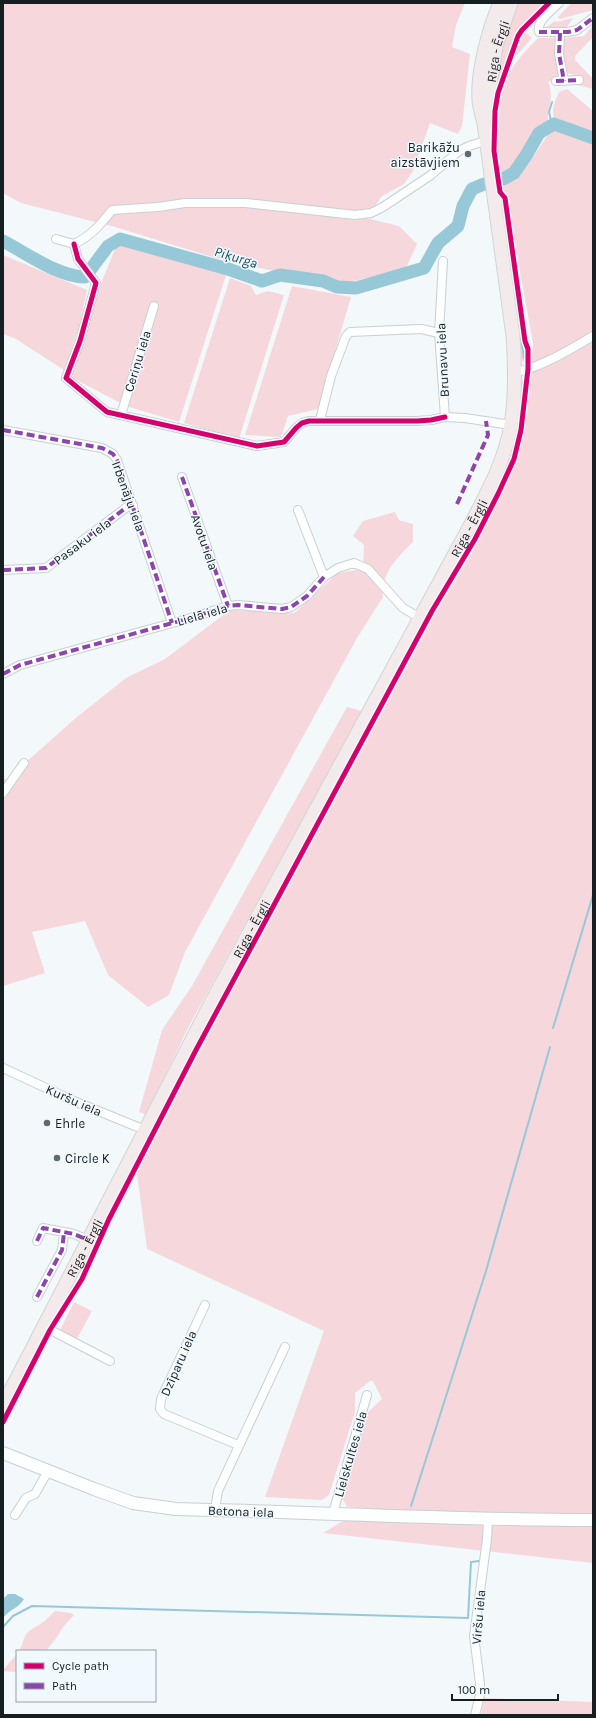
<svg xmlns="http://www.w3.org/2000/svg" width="596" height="1718" viewBox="0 0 596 1718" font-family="Karla,sans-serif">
<rect width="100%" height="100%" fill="#f3f8fa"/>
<path fill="#f6d7dc" d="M 3,3 L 465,3 L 456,25 L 452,47 L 470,54 L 462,126 L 458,134 L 430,123 L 413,171 L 404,184 L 382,196 L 366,218 L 399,226 L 417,244 L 406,268 L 338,285 L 219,259 L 115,227 L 21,203 L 3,193 Z
M 518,3 L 545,3 L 521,27 L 515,37 L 496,91 C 499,56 504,36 518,3 Z
M 571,3 L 593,3 L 593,10 L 560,19 L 558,17 Z
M 573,18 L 565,30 L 545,28 L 555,21 L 556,22 Z
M 593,25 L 593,37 L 575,56 L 575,60 L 593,79 L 593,89 L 577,85 L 583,77 L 567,73 C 562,61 561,51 565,38 L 584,36 Z
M 524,31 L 532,38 L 516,56 L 514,55 L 520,37 Z
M 538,38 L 556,38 L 559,73 L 554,79 L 548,82 C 555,98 547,106 548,123 L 537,131 L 507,174 L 500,176 C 495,144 492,102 509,73 C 517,60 527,49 538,38 Z
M 567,89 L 593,111 L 593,134 L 554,119 C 551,109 555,101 559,92 Z
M 552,129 L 593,144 L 593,1563 L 323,1533 L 364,1508 L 347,1507 L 342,1498 L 368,1412 L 382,1399 L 373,1381 L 370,1381 L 355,1393 L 355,1412 L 329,1495 L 322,1500 L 265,1497 L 324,1331 L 147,1249 L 137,1174 L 206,1040 L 434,616 L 473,551 L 506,484 L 517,459 L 524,427 L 531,378 L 533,343 L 507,199 L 506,194 L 502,191 L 501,183 C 522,180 540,145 552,129 Z
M 500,197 L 503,202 L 523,343 L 526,351 L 527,363 L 522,361 L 520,357 Z
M 124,244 L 227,272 L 179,422 L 126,406 L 71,377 L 102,281 L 115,249 Z
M 3,255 L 87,290 L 79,327 L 64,370 L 16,339 L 3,334 Z
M 230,278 L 251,286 L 256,295 L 268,291 L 284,295 L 239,439 L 184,423 Z
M 292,286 L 351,297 L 318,409 L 288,416 L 281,437 L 245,435 Z
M 525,376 L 519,430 L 516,430 L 521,382 Z
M 498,487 L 500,488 L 474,537 L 475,529 Z
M 395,512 L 399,520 L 413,524 L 413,542 C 398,557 380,574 383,597 L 357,638 L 185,952 L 169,995 L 148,1007 L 108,975 L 85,921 L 32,932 L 45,973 L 3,986 L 3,779 L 7,779 L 77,717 L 126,678 L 165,659 L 230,610 L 294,613 L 338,573 L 363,569 L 364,545 L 353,536 L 363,521 Z
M 347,707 L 362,711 L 189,1026 L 146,1115 L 139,1112 L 162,1030 L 192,986 Z
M 74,1302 L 92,1311 L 77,1339 L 60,1330 Z
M 55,1611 L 71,1613 L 74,1615 L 63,1627 L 57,1637 L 46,1651 L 19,1651 C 23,1645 23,1638 27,1633 C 32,1628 38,1626 43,1622 C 48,1619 51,1614 55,1611 Z
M 17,1654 L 17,1672 L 3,1671 L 3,1670 Z
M 484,1698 L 593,1702 L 593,1715 L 481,1715 Z"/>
<path fill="#97c8d8" d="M 8,1594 L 15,1594 L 24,1599 C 20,1607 9,1610 3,1618 L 3,1599 Z"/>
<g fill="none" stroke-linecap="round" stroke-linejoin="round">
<path stroke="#97c8d8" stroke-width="2" d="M 552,125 L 549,112 L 552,102
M 514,294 L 524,358
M 517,428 L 523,383
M 553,1028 L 593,895
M 411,1506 L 486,1271 L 550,1047
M 3,1627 L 13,1616 L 32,1606 L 468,1618 L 471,1562 L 479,1561"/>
<path stroke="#97c8d8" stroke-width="13" d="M 503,179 L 514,173 L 527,154 L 539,133 L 554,124 L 593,138
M 3,241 C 26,253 59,277 85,277 L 108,246 L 120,239 L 228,269 L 262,281 L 280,275 L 323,281 L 337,287 L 356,288 L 424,268 L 438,243 L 458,226 L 463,206 L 472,189 L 484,184"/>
<defs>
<path id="minor" d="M 559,3 C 552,10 536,21 539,32 L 568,32 L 577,30 L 593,18
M 560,33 L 559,54 L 564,81
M 556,81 L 579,80
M 56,239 L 74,244 C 91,236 101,224 112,210 L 158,207 L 185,203 L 246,203 L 355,215 L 371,213 L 383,207 L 431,175 L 459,151 L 469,146 L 485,141
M 74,244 L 78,259 L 96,283 L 80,341 L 66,378 L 107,412 L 257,446 L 284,442 L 296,428 L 302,423 L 309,421 L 417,421 L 431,420 L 445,417
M 443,261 L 439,333 L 445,417 L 465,418 L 511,425
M 515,372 C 538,369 573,348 593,336
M 121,415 L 154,306
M 320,420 L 331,376 L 346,336 L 350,332 L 421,329 L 439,333
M 3,430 L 102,448 L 113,454 L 117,460 L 172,623
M 182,477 L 228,606
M 298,510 L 324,577
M 3,570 L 46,568 L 127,507 L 133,505
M 3,674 L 20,665 L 187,619 L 228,606 L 238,605 L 282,609 L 291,607 L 307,596 L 324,577 L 338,568 L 354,563 L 368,569 L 403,608 L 420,618
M 3,793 L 24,763
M 3,1068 L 74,1101 L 145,1130
M 37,1241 L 43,1228 L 74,1234 L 88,1240
M 37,1297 L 62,1250 L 64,1233
M 205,1305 L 161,1399 L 160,1409 L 164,1414 L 238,1445
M 43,1326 L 110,1361
M 215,1510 L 218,1491 L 285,1347
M 333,1513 L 367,1395
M 15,1515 L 26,1498 L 35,1494 L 48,1471
M 475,1715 L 480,1695 L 480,1683 L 474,1636 L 487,1539 L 488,1519"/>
<path id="secondary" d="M 3,1453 L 94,1489 L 133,1503 L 176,1509 C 315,1512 454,1520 593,1520"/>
<g id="primary">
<path id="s1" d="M 485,118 L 496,46 L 511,3"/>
<path id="s2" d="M 3,1405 L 213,999 L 472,522 C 488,491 505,460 511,425 C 516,396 515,365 513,336 L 484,123 C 482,115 479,107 479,99 C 477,72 489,28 500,3"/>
</g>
</defs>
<use href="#minor" stroke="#c9cfd2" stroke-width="10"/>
<use href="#secondary" stroke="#c9cfd2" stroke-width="14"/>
<use href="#primary" stroke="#d1d4d5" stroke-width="15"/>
<use href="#minor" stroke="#fdfefe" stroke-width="8"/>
<use href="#secondary" stroke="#fdfefe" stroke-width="12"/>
<use href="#primary" stroke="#f3eaec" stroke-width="13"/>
<path stroke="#8e44ad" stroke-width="4" stroke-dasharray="8 4" stroke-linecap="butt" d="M 539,32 L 568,32 L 577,30 L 593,18
M 560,33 L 559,54 L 564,81
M 556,81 L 579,80
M 3,430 L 102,448 L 113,454 L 117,460 L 172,623
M 182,477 L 228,606
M 457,504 L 488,435 L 486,421
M 3,570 L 46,568 L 127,507 L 133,505
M 3,674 L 20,665 L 187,619 L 228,606 L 238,605 L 282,609 L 291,607 L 307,596 L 324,577
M 37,1241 L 43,1228 L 74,1234 L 88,1240
M 37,1297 L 62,1250 L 64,1233"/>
<defs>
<path id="cycleway" d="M 74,244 L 78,259 L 96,283 L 80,341 L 66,378 L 107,412 L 257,446 L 284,442 L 296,428 L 302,423 L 309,421 L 417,421 L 431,420 L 445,417
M 3,1422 L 50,1330 L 82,1279 L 109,1219 L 196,1050 L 432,611 L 475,539 L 498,494 L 514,459 L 521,430 L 528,369 L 528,349 L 525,341 L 505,198 L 500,192 L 494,151 L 495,111 L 498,93 L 518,36 L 522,30 L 549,3"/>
</defs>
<use href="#cycleway" stroke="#f0f9fd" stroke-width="8"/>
<use href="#cycleway" stroke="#d6006c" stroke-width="5"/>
</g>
<g fill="#636a6d" stroke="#f0f9fd" stroke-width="1.5">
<circle cx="468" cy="154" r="4"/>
<circle cx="47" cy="1123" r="4"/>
<circle cx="57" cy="1158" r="4"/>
</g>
<g text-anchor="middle" stroke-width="3" stroke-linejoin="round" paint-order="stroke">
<g font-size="13" fill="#151e21" stroke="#f0f9fd">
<text dy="5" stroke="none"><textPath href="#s1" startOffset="68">Rīga - Ērgļi</textPath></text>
<text transform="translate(442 360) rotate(-93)" y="5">Brunavu iela</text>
<text transform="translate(137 361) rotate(-73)" y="5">Ceriņu iela</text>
<text transform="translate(129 496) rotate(70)" y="5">Irbenāju iela</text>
<text dy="5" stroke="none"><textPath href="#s2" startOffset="993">Rīga - Ērgļi</textPath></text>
<text transform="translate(82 541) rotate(-37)" y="5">Pasaku iela</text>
<text transform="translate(205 542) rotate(71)" y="5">Avotu iela</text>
<text transform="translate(202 614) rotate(-16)" y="5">Lielā iela</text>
<text dy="5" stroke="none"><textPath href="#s2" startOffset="537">Rīga - Ērgļi</textPath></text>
<text transform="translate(74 1100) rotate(24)" y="5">Kuršu iela</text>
<text dy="5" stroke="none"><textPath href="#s2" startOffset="177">Rīga - Ērgļi</textPath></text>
<text transform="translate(178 1363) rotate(-66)" y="5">Dzīparu iela</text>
<text transform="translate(350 1454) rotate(-74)" y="5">Lielskultes iela</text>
<text transform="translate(241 1511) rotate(2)" y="5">Betona iela</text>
<text transform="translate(478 1617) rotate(-85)" y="5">Viršu iela</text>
</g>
<g font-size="13" fill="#151e21" stroke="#f0f9fd" text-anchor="start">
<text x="460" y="152" text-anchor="end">Barikāžu<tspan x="460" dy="15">aizstāvjiem</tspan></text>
<text x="55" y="1128">Ehrle</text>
<text x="65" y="1163">Circle K</text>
</g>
<g font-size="14" font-style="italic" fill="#134c5d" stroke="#f0f9fd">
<text transform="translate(236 257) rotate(17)" y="5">Piķurga</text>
</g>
</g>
<rect width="596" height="1718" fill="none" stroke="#151e21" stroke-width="8"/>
<rect x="16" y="1650" width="140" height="52" fill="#f0f9fd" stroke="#98a1a5"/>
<rect x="24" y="1663" width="20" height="6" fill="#d6006c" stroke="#98a1a5"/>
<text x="52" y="1670" font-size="12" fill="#151e21">Cycle path</text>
<rect x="24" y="1683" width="20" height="6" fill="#8e44ad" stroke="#98a1a5"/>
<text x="52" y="1690" font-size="12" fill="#151e21">Path</text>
<path d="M452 1694v6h106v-6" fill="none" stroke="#151e21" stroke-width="2"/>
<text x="458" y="1694" font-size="12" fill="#151e21" stroke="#f0f9fd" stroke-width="3" paint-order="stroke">100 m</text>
</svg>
